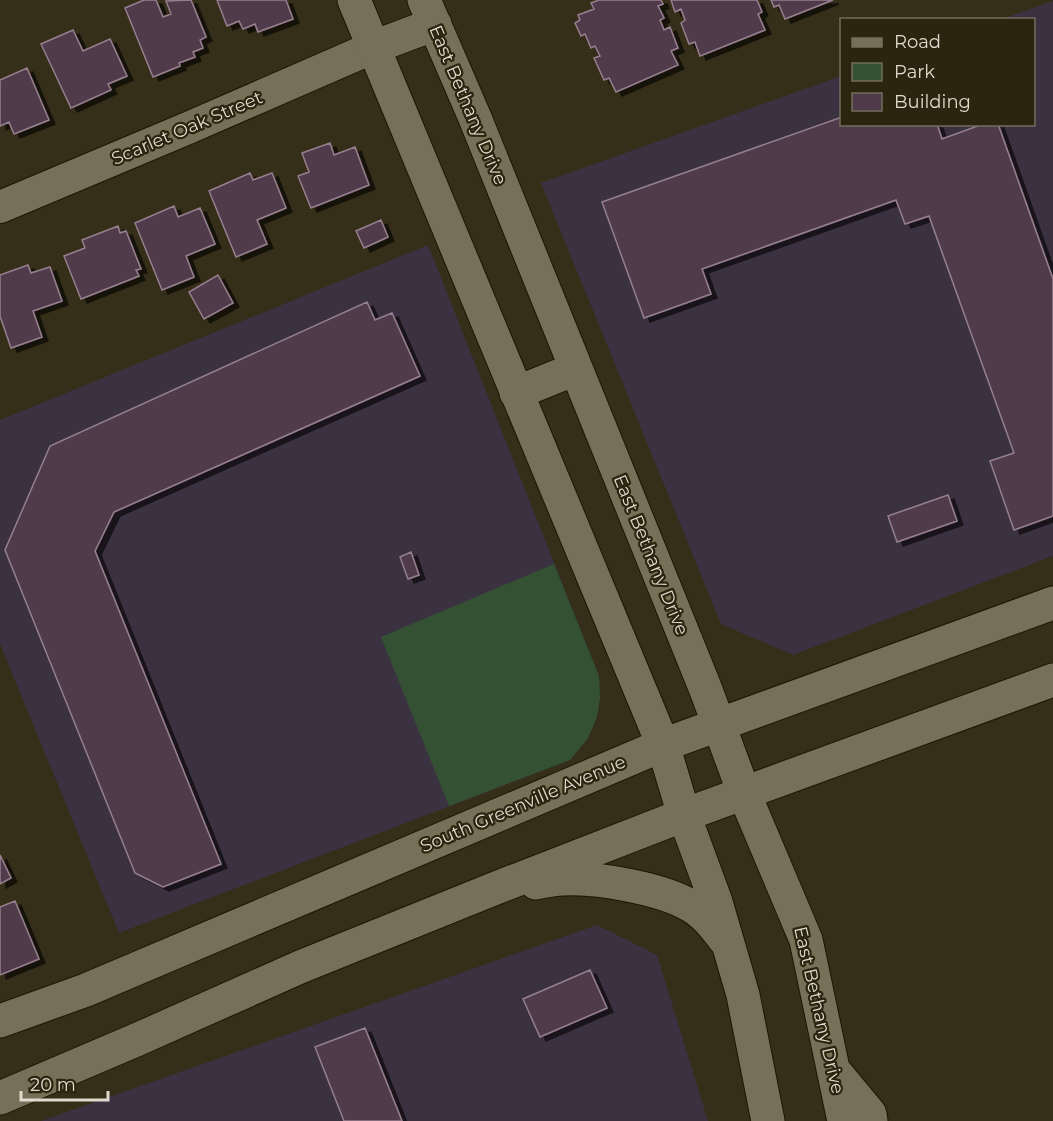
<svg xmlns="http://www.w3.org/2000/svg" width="1053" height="1121" viewBox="0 0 1053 1121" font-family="Montserrat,sans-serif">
<defs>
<filter id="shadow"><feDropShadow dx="6" dy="4" stdDeviation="0" flood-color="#0009"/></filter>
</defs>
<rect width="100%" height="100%" fill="#352e18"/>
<path fill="#3b3241" d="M 1053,1 L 1053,556 L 793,655 L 721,624 L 541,183 L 841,76 L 842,124 L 1034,124 L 1034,20 L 1002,19 Z
M 428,245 L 599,676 L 600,698 L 597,717 L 588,738 L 570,760 L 119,933 L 0,644 L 0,420 Z
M 597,925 L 657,955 L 708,1121 L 41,1121 Z"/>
<path fill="#355133" d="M 554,564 L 599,676 L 600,698 L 597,717 L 588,738 L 570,760 L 449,806 L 381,637 Z"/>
<path fill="#4f3a49" stroke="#967f8f" stroke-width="1.5" filter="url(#shadow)" d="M 144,0 L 156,0 L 163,17 L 171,14 L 166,1 L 191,0 L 206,37 L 200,40 L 203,48 L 193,52 L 195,57 L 179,63 L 180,66 L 153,77 L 125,8 Z
M 217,0 L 286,0 L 293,19 L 258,32 L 255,24 L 243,29 L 239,21 L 227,26 Z
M 599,0 L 661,0 L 663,4 L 658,6 L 664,18 L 660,20 L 664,30 L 670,27 L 678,48 L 671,51 L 678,65 L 616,92 L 609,78 L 604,80 L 594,58 L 600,56 L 595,46 L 591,48 L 585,34 L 581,36 L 575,23 L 580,20 L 578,15 L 594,9 L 591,3 Z
M 671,0 L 757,0 L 762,12 L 758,14 L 765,30 L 700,56 L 695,42 L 689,44 L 681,23 L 685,20 L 681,9 L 675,12 Z
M 771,0 L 833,0 L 785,19 L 779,5 L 774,7 Z
M 73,30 L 83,51 L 110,39 L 127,76 L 108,84 L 111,90 L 71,108 L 41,44 Z
M 27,68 L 49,120 L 14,134 L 9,122 L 0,126 L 0,80 Z
M 842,117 L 842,124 L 937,124 L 942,139 L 983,124 L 998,124 L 1053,279 L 1053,516 L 1014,530 L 990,461 L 1014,453 L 929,216 L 905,224 L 896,200 L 702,269 L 711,294 L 644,318 L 602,202 Z
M 330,143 L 334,155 L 355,147 L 369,185 L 311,208 L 298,176 L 309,172 L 302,153 Z
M 250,173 L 253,180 L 272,173 L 286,208 L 257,220 L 267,244 L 236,257 L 209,191 Z
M 174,206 L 178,217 L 200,208 L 215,244 L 186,256 L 194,277 L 162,290 L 135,223 Z
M 381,220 L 388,237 L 364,248 L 356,231 Z
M 118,226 L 120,233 L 126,231 L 141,269 L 136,270 L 139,276 L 81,299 L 64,256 L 85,248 L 82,240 Z
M 28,265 L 31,273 L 50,267 L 62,301 L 33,311 L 42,337 L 11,348 L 0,316 L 0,275 Z
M 218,275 L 233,303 L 204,319 L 189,292 Z
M 367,302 L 375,320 L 392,313 L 420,376 L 114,512 L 95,551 L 221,864 L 163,887 L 135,873 L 5,550 L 50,446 Z
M 948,495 L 957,521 L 897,542 L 888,516 Z
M 411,552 L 419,575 L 408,579 L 400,557 Z
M 0,855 L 11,878 L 0,884 Z
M 15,901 L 39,959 L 0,975 L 0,907 Z
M 590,970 L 607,1008 L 540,1037 L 523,999 Z
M 365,1028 L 402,1121 L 344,1121 L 315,1047 Z"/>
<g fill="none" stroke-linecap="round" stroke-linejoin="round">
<defs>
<path id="minor" d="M 0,207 L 188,128 L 374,47"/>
<path id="secondary" d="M 354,0 L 663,745 L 684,815 L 716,902 L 743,995 L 768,1121
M 424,0 L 475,118 L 706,690 L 744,793 L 806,940 L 844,1121
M 374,47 L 435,24
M 516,393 L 575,369
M 536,883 C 545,881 555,879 564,879 C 597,877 663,889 691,906 C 705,914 715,927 724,939
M 0,1021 L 86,990 L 663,745 L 1053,603
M 836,1073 L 870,1114 L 871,1121
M 0,1098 L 136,1040 L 300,967 L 496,888 L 684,815 L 1053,680"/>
</defs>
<use href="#minor" stroke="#1d1603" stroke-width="34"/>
<use href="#secondary" stroke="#1d1603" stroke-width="35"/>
<use href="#minor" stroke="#776f57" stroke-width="32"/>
<use href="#secondary" stroke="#776f57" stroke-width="33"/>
</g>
<g text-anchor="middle" stroke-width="4.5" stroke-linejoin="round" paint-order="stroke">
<g font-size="18" fill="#dfdbce" stroke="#2b240f">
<text transform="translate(468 105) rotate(67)" y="6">East Bethany Drive</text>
<text transform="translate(187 128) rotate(-23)" y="6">Scarlet Oak Street</text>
<text transform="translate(651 555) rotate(68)" y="6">East Bethany Drive</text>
<text transform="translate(523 804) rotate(-23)" y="6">South Greenville Avenue</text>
<text transform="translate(819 1010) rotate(77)" y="6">East Bethany Drive</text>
</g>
</g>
<rect x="840" y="18" width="195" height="108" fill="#2b240f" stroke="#736d5b" stroke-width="1.5"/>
<rect x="852" y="38" width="30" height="9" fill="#776f57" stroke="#736d5b" stroke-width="1.5"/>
<text x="894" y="48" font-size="18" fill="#dfdbce">Road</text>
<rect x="852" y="63" width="30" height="18" fill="#355133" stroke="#736d5b" stroke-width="1.5"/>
<text x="894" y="78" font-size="18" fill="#dfdbce">Park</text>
<rect x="852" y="93" width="30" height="18" fill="#4f3a49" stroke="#736d5b" stroke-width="1.5"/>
<text x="894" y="108" font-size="18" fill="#dfdbce">Building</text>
<path d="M21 1091v9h87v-9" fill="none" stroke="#dfdbce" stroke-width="3"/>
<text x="30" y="1091" font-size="18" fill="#dfdbce" stroke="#2b240f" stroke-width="4.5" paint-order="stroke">20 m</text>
</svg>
